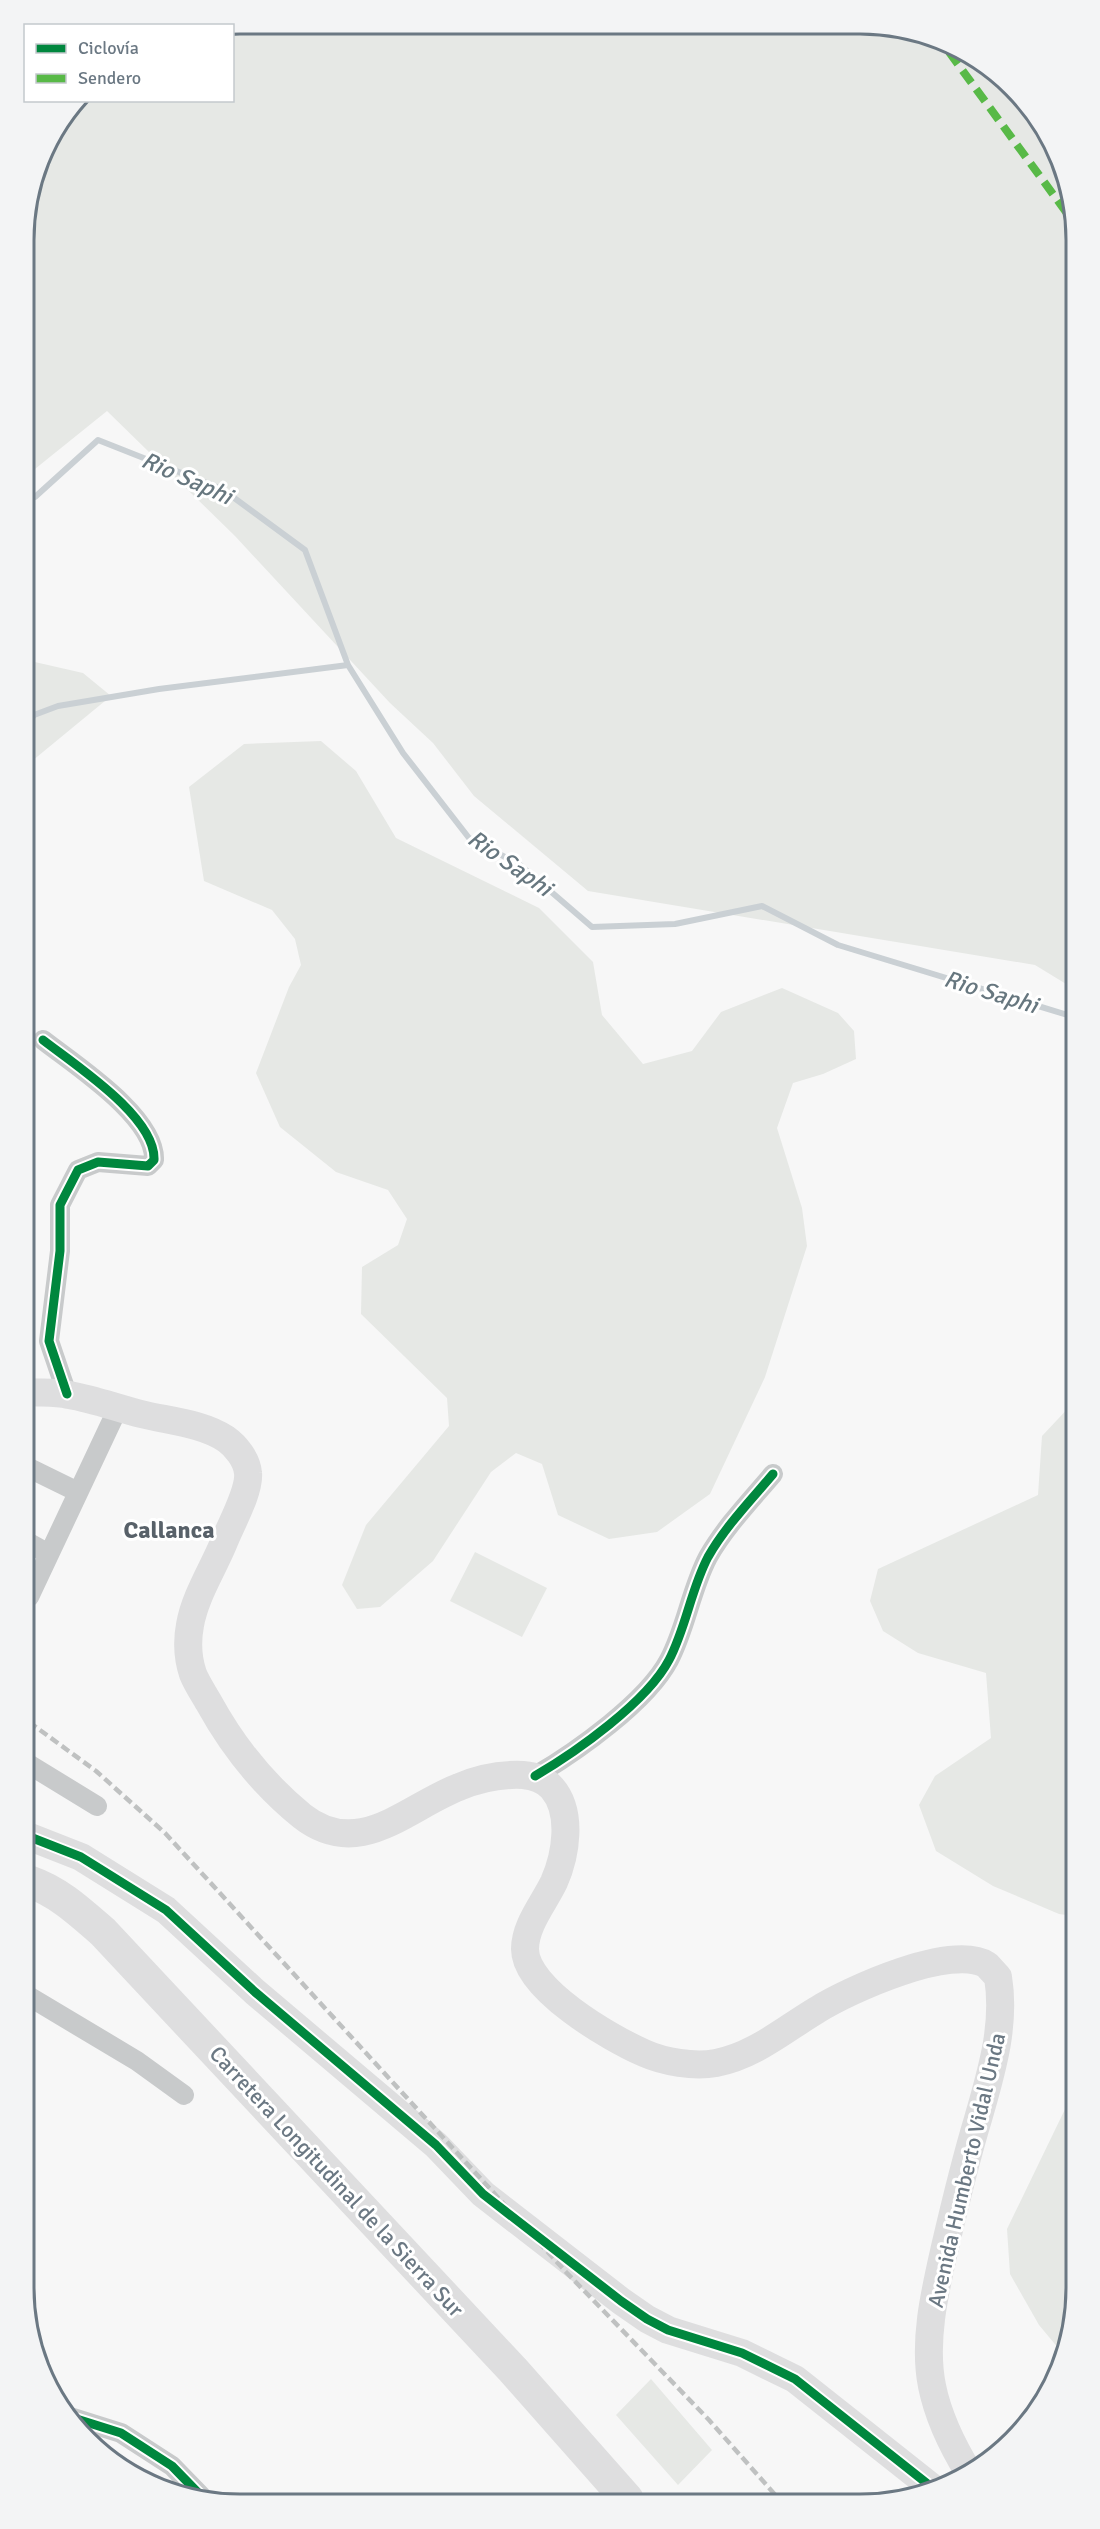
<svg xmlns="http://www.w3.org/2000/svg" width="1100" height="2529" viewBox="0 0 1100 2529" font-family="Signika,sans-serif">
<rect width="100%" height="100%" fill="#f7f7f7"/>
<path fill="#e6e8e5" d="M 241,24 L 901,28 L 1002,78 L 1047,132 L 1069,184 L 1071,987 L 1035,965 L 588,891 L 474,796 L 433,743 L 390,703 L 235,536 L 107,411 L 25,477 L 25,328 L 30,307 L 25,305 L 24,226 L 47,145 L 80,101 L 232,100 L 233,26 Z
M 26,660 L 83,673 L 111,696 L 32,761 L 26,772 Z
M 321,741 L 356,771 L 396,838 L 539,908 L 593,962 L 602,1015 L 643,1064 L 692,1051 L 721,1012 L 782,988 L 838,1013 L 854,1031 L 856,1059 L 823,1074 L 793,1083 L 777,1128 L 802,1208 L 807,1246 L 765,1377 L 710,1494 L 657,1532 L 609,1539 L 558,1515 L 542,1464 L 516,1453 L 491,1472 L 433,1561 L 380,1607 L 357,1609 L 342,1585 L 366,1525 L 449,1426 L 447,1398 L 361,1314 L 362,1267 L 398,1245 L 407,1219 L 388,1190 L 336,1172 L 280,1127 L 256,1073 L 289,987 L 301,965 L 295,939 L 272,910 L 204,881 L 189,787 L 244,744 Z
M 1073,1403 L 1074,1916 L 1059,1914 L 993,1886 L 936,1851 L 919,1805 L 935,1776 L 991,1738 L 986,1673 L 918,1653 L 883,1631 L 870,1601 L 878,1569 L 1038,1495 L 1042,1436 Z
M 475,1552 L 547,1588 L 522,1637 L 450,1601 Z
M 1075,2100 L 1076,2303 L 1058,2373 L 1059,2349 L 1039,2325 L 1010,2274 L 1007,2229 L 1068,2103 Z
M 651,2379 L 712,2450 L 678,2485 L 616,2415 Z"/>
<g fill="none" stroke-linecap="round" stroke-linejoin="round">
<path stroke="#cad0d4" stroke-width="6" d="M 25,497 L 35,497 L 98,440 L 222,489 L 305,550 L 348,665 L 403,753 L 469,838 L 520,865 L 592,927 L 675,924 L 762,906 L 838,945 L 1071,1016
M 26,726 L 34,715 L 58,706 L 159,689 L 348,665"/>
<path stroke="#c8cacb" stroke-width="20" d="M 43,1040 C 75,1065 156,1117 154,1160 L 148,1166 L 98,1162 L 78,1170 L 60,1205 L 60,1251 L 49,1341 L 67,1394
M 29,1468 L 78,1492
M 29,1543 L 49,1554
M 29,1597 L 118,1408
M 30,1765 L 97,1806
M 535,1776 C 576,1752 647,1702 669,1660 C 686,1628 691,1589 708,1557 C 725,1527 751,1500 773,1474
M 30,1997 L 137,2061 L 184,2095
M 67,2416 L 121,2433 L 172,2466 L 206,2501"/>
<path stroke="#dededf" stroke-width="28" d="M 28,1392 C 42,1393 56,1392 69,1395 C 93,1399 117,1408 141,1414 C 169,1421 202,1423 226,1439 C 236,1446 247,1460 248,1473 C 250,1491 231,1524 224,1542 C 213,1569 195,1596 190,1625 C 187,1641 188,1659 193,1674 C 197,1684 204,1694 209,1703 C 232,1745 264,1785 302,1816 C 359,1861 407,1807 459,1787 C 480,1778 501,1774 523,1775 C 535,1776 544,1779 552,1788 C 573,1812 566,1855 554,1882 C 544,1903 525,1925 525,1949 C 525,1989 610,2038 644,2053 C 664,2062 694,2067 716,2063 C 754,2056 785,2029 817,2010 C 849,1990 952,1943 987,1965 C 988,1966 997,1976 998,1977 C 1006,2026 991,2073 978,2119 C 965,2162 955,2204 945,2247 C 935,2291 923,2341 932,2386 C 938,2416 953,2447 969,2473
M 30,1837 L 81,1857 L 166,1910 L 255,1992 L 436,2145 L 483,2194 L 621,2301 L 647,2319 L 668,2330 L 742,2353 L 795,2379 L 934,2489"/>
<path stroke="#dededf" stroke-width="33" d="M 30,1882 C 59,1892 80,1912 103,1932 L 513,2370 L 627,2499"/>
<path stroke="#bfc1c1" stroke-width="4.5" stroke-dasharray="9 4.5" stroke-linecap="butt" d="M 29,1722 L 96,1771 L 165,1833 L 566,2272 L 709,2420 L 778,2498"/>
<path stroke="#58b947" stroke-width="8" stroke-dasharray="15 8" stroke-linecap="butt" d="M 949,52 L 1069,216"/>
<defs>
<path id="cycleway" d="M 43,1040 C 75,1065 156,1117 154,1160 L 148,1166 L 98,1162 L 78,1170 L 60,1205 L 60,1251 L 49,1341 L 67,1394
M 535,1776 C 576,1752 647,1702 669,1660 C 686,1628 691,1589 708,1557 C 725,1527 751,1500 773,1474
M 30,1837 L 81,1857 L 166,1910 L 255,1992 L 436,2145 L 483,2194 L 621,2301 L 647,2319 L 668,2330 L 742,2353 L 795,2379 L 934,2489
M 67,2416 L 121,2433 L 172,2466 L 206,2501"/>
</defs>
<use href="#cycleway" stroke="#fff" stroke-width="13"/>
<use href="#cycleway" stroke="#00873e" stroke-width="9"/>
</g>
<g text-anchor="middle" stroke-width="6" stroke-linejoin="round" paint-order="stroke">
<g font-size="22" fill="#6b7883" stroke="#fff">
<text transform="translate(966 2170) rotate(-77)" y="8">Avenida Humberto Vidal Unda</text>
<text transform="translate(337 2181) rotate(47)" y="8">Carretera Longitudinal de la Sierra Sur</text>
</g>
<g font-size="24" font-style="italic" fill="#67777f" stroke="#fff">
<text transform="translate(187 478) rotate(24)" y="8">Rio Saphi</text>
<text transform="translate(510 863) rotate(35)" y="8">Rio Saphi</text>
<text transform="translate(991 992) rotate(17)" y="8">Rio Saphi</text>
</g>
<g font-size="24" font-weight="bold" fill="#586169" stroke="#fff">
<text x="169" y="1538">Callanca</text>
</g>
</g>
<path d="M0 0H1100V2529H0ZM240 34H860A206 206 0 0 1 1066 240V2288A206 206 0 0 1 860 2494H240A206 206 0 0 1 34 2288V240A206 206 0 0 1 240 34Z" fill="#f3f4f5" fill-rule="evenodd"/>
<path fill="none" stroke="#6b7883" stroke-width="3" d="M240 34H860A206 206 0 0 1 1066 240V2288A206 206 0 0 1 860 2494H240A206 206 0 0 1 34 2288V240A206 206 0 0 1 240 34Z"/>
<rect x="24" y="24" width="210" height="78" fill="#ffffff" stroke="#c4c9cd" stroke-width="1.5"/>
<rect x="36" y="44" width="30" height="9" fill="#00873e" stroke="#c4c9cd" stroke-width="1.5"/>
<text x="78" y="54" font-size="18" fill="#6b7883">Ciclovía</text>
<rect x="36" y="74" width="30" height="9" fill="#58b947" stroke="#c4c9cd" stroke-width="1.5"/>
<text x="78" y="84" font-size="18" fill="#6b7883">Sendero</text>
</svg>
